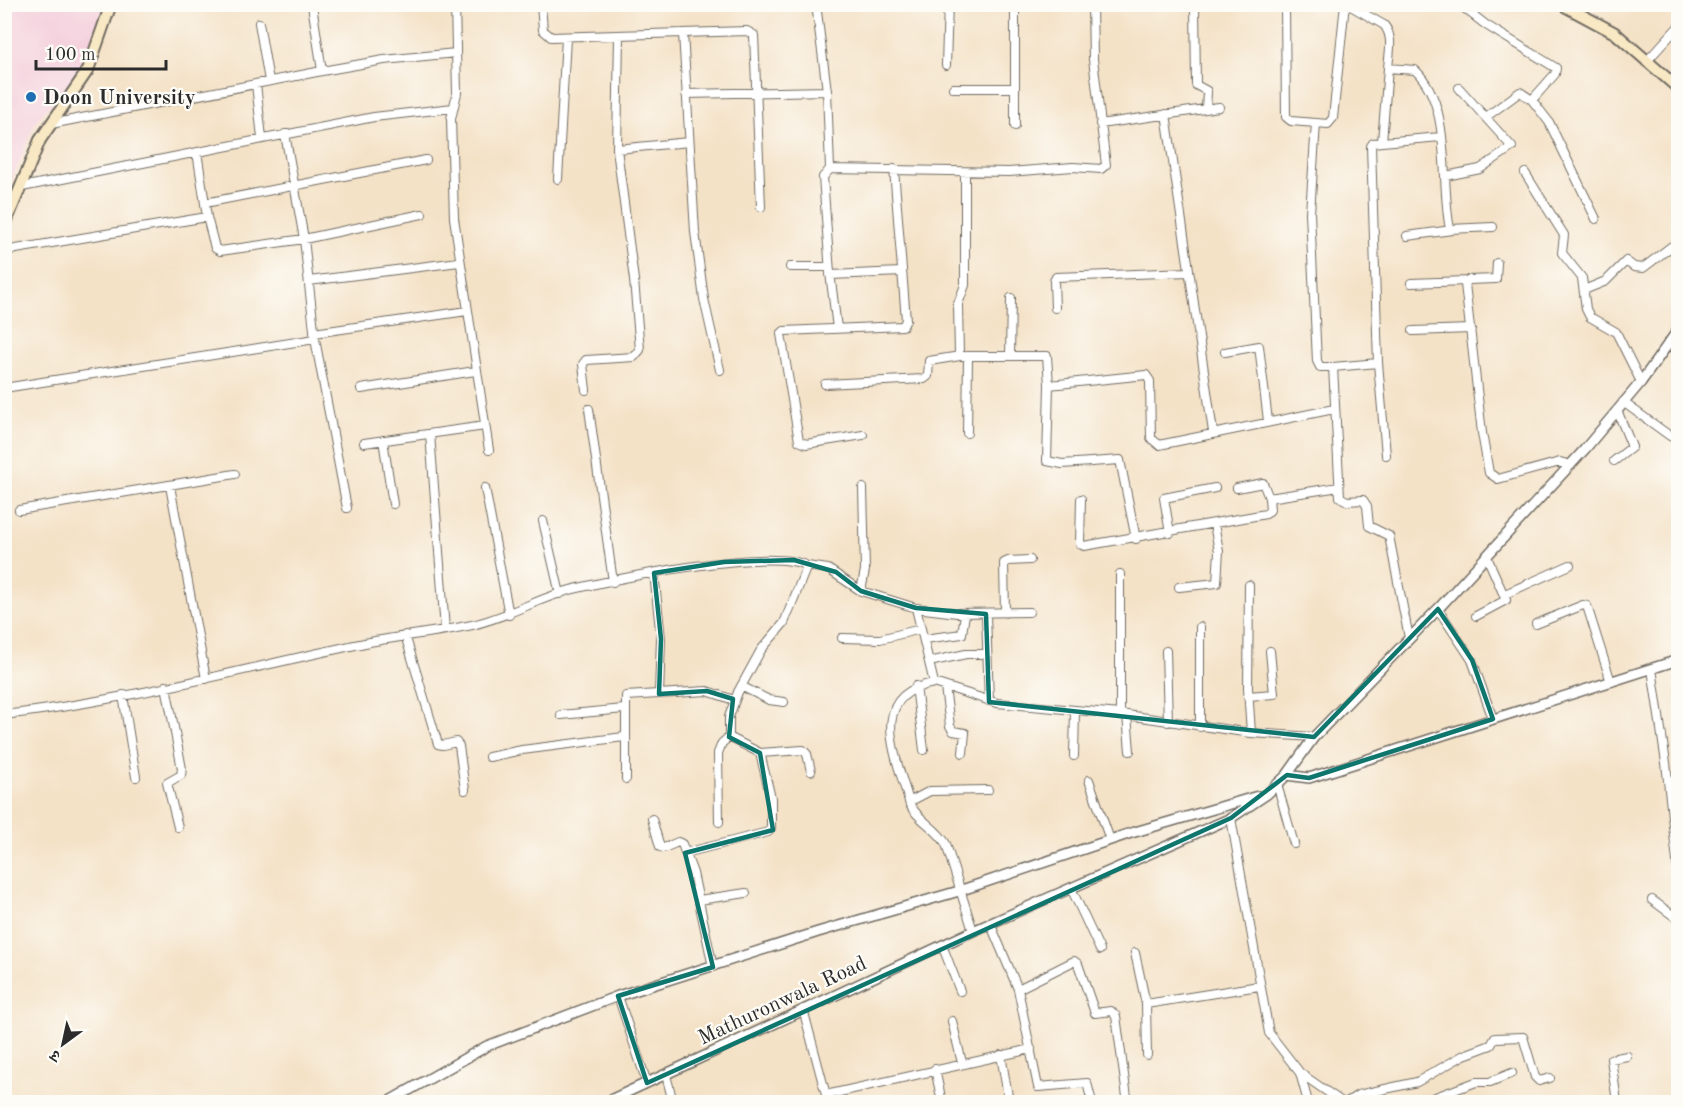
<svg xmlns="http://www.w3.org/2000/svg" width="1683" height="1107" viewBox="0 0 1683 1107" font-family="'Old Standard TT','Noto Serif Devanagari',serif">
<rect width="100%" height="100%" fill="#fdfcf7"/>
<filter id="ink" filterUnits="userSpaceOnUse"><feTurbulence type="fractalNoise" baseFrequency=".0167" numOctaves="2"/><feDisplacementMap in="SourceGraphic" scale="12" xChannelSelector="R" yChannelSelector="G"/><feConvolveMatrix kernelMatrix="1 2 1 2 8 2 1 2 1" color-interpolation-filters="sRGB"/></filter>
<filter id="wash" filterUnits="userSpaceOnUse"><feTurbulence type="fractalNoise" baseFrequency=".008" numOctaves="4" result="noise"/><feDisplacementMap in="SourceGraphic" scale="24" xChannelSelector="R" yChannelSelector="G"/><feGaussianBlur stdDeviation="1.35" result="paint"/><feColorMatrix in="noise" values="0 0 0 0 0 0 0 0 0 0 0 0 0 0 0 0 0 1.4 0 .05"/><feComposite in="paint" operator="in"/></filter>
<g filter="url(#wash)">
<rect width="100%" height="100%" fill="#f4e2c7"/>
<path fill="#f4cfdc" d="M 5,5 L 106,5 L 79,73 L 36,121 L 5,198 Z"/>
</g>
<g filter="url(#ink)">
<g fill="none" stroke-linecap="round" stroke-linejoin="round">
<defs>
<path id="minor" d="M 455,4 L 457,93 L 451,119 L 454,218 L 489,450
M 541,4 L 543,30 L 551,37 L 683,33 L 695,232 L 704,299 L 720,370
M 816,4 L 827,91 L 830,169 L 1009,172 L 1073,167 L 1101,169 L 1106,165 L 1093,59 L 1092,4
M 1195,4 L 1196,85 L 1207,91 L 1206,109
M 1285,4 L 1286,117 L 1291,121 L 1316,123 L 1310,213 L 1317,361 L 1320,367 L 1333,367 L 1340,497 L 1347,501 L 1363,500 L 1367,506 L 1369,526 L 1389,536 L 1409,638
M 1347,4 L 1384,25 C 1394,37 1389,53 1388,68
M 1459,4 L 1486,25 L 1556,68 L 1555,74 L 1532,100 L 1549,122 L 1596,219
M 312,5 L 322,71 L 384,60 L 456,53
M 259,23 L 269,81
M 683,33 L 747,31 L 754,35 L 761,207
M 1647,61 L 1678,27
M 946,65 L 948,4
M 256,84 L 262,138
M 953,88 L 1015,88
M 686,94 L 827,91
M 1166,114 L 1213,432
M 1486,117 L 1520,92 L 1532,100
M 1316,123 L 1328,124 L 1333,118 L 1345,4
M 51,124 L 322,71
M 1100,124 L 1219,107
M 1015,126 L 1015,4
M 285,134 L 304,239 L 315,339 L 347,508
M 1382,142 L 1441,137
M 617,149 L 689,142
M 197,152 L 207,217
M 830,169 L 823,177 L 830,273 L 837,328
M 965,172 L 965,285 L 958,304 L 959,355 L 968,357 L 967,433
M 1525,173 L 1564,235 L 1562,253 L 1582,278 L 1586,309 L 1590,317 L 1616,332 L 1641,382
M 1446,176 L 1480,169 L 1512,147 L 1459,88
M 558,179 L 566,38
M 22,187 L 374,117 L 453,108
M 205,203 L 426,160
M 1407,236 L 1452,230
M 4,251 L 207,217 L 215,248 L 220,251 L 304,239 L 422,214
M 1497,263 L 1496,279 L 1468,280 L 1465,284 L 1482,433 L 1489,473 L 1498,479 L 1560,462 L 1571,465
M 790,267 L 829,267
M 830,275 L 902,272
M 309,281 L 459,262
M 1411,283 L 1466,281
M 1584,290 L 1606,281 L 1626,261 L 1634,267 L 1643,268 L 1672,246 L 1678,258
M 1055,308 L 1054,281 L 1056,277 L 1189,272
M 1413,331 L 1471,329
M 314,333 L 467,311
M 1225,352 L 1259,346 L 1268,421
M 968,356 L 1047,356 L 1049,385
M 1010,356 L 1011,298
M 1378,363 L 1386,455
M 1333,367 L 1378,363 L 1371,146 L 1373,143 L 1382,142 L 1388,68 L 1415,70 C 1453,105 1440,182 1450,229 L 1493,227
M 825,384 L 924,379 L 928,376 L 929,361 L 960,356
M 4,388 L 315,339
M 361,389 L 475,371
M 586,390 L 583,364 L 586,360 L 634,357 L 640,350 L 634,280 L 617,149 L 619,35
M 1623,402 L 1670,436 L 1678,439
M 589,409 L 613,582
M 430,434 L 445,630
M 863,435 L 806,444 L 799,441 L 781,334 L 784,331 L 903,326 L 906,320 L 894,169
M 383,440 L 393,504
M 364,443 L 485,426
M 1614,461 L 1632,447 L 1617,410
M 170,486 L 206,679
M 485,488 L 509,615
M 1237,488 L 1263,483 L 1269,498
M 1081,499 L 1080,544 L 1084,546 L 1266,514 L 1270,510 L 1269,498 L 1339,487
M 19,510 L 235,474
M 543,521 L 560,594
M 1170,533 L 1164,498 L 1215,488
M 1136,539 L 1120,460 L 1062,464 L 1047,461 L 1049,385 L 1146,375 L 1150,381 L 1151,438 L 1159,445 L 1334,409
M 654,573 L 661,639 L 659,694
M 1249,585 L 1248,688 L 1251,733
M 1179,587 L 1217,583 L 1219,551 L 1214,524
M 861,591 L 865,570 L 863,488
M 1505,594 L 1570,565
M 916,608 L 957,613 L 1029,612
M 1438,609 L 1472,660 L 1493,719
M 1005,613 L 1004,563 L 1008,561 L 1030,560
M 986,614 L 989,701
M 1476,616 L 1506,600 L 1487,557
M 1536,624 L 1583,605 L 1587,606 L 1611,682
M 1200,627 L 1200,727
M 405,635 L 438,744 L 443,745 L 456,742 L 459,746 L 465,790
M 842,638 L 880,639 L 921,629
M 924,639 L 962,634 L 965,614
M 1166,651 L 1168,722
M 929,662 L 966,654 L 987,654
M 1652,669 L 1666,763 L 1678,870
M 934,683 C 864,695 898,760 910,805 C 919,821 937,828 946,844 L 973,931
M 166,686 L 182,769 L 181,775 L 167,783 L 178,827
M 741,686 L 769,700 L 784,702
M 916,686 L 924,750
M 945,687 L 950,726 L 953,731 L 965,733 L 963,753
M 123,695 L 136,777
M 1248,696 L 1274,694 L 1270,651
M 1120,714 L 1120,574
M 4,715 C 125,701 242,669 360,644 C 397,636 435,633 472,625 C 507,617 537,599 570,590 C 613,579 773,546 807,566
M 561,715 L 624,709
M 1127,715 L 1130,751
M 760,753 L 803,750 L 807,754 L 811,771
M 1074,756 L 1075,710
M 489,757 L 522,750 L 624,737
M 626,779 L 626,696 L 707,691 L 734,700
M 1089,780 L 1110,840
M 1277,784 L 1294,844
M 909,802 L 930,791 L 988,790
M 1231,818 L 1269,1033 L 1300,1073 L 1342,1102
M 652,819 L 660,847 L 664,848 L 678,842 L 682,844 L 693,873 L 713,967
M 719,822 L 718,753 L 722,743 L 729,737
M 685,853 L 768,832 L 771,828 L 771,798 L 760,753 L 729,737 L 729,717 L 738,692 L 761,650 L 784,623 L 807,566 L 828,569 L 861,591 L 916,608 L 934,683 L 997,703 L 1120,714 L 1251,733 L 1314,737
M 1071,888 L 1100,950
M 699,900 L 746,893
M 1652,900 L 1678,919
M 990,923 L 1018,989
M 942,945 L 960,991
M 1135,953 L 1146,1004 L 1147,1055
M 618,996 L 647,1083
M 1146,1004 L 1259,986
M 803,1009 L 826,1095 L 1031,1049
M 952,1021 L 962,1063
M 1001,1055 L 1009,1102
M 935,1069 L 942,1102
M 1300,1073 L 1308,1102
M 666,1075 L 673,1102
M 1092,1102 L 1087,1083 L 1038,1087 L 1018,989 L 1074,961 L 1078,964 L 1095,1013 L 1111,1011 L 1116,1016 L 1127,1097
M 1347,1102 L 1358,1095 L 1417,1082 L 1464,1055 L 1491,1045 L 1495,1038 L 1523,1037 L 1535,1077 L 1539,1081 L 1550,1078
M 1422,1102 L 1476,1082 L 1490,1082 L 1512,1073
M 1617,1102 L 1611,1059 L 1627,1056"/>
<path id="tertiary" d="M 1287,775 L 1309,778 L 1678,660
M 388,1102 L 487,1046 L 618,996 L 818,932 L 959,891 L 1128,834 L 1258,796
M 606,1102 L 973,931 L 1231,818 L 1267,794 L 1287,775 L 1314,737 L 1438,609 L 1585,449 L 1641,382 L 1678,330"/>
<path id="secondary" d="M 1561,4 L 1615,33 L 1678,88
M 4,227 L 40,140 L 88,70 L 111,4"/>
</defs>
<use href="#minor" stroke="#716b62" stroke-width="10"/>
<use href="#tertiary" stroke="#716b62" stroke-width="12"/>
<use href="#secondary" stroke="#716b62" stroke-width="14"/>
<use href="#minor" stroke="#fff" stroke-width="8"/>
<use href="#tertiary" stroke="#fff" stroke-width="9"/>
<use href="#secondary" stroke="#f8e8c3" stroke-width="10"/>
</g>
</g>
<path fill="none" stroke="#0f766e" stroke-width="4.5" stroke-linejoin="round" d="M 794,560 L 836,572 L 861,591 L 916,608 L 986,614 L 989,702 L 1314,737 L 1438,609 L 1472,660 L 1493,719 L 1309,778 L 1287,775 L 1231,818 L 647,1083 L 618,996 L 713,967 L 685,853 L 773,830 L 760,753 L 729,737 L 733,699 L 707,691 L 659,694 L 661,639 L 654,573 L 724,562 Z"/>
<circle fill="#1f6fb2" stroke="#fdfcf7" stroke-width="2" cx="31" cy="97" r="6"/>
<g text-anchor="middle" stroke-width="4.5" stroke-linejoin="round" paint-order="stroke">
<g font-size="21" font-weight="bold" fill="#2b2b2b" stroke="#fdfcf7" text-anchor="start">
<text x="43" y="104">Doon University</text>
</g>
<g font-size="21" fill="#2b2b2b" stroke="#fdfcf7">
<text transform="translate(782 1000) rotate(-25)" y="7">Mathuronwala Road</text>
</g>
</g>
<rect width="1683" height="1107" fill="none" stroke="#fdfcf7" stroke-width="24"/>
<g transform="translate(63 1044) rotate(213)" stroke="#fdfcf7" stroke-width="4.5" paint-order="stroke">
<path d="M0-4.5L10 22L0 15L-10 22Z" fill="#2b2b2b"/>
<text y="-9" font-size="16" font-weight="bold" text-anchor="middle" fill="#2b2b2b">उ</text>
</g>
<path d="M36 60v9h130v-9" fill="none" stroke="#2b2b2b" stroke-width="3"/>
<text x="45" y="60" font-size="18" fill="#2b2b2b" stroke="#fdfcf7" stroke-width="4.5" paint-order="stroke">100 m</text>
</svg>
